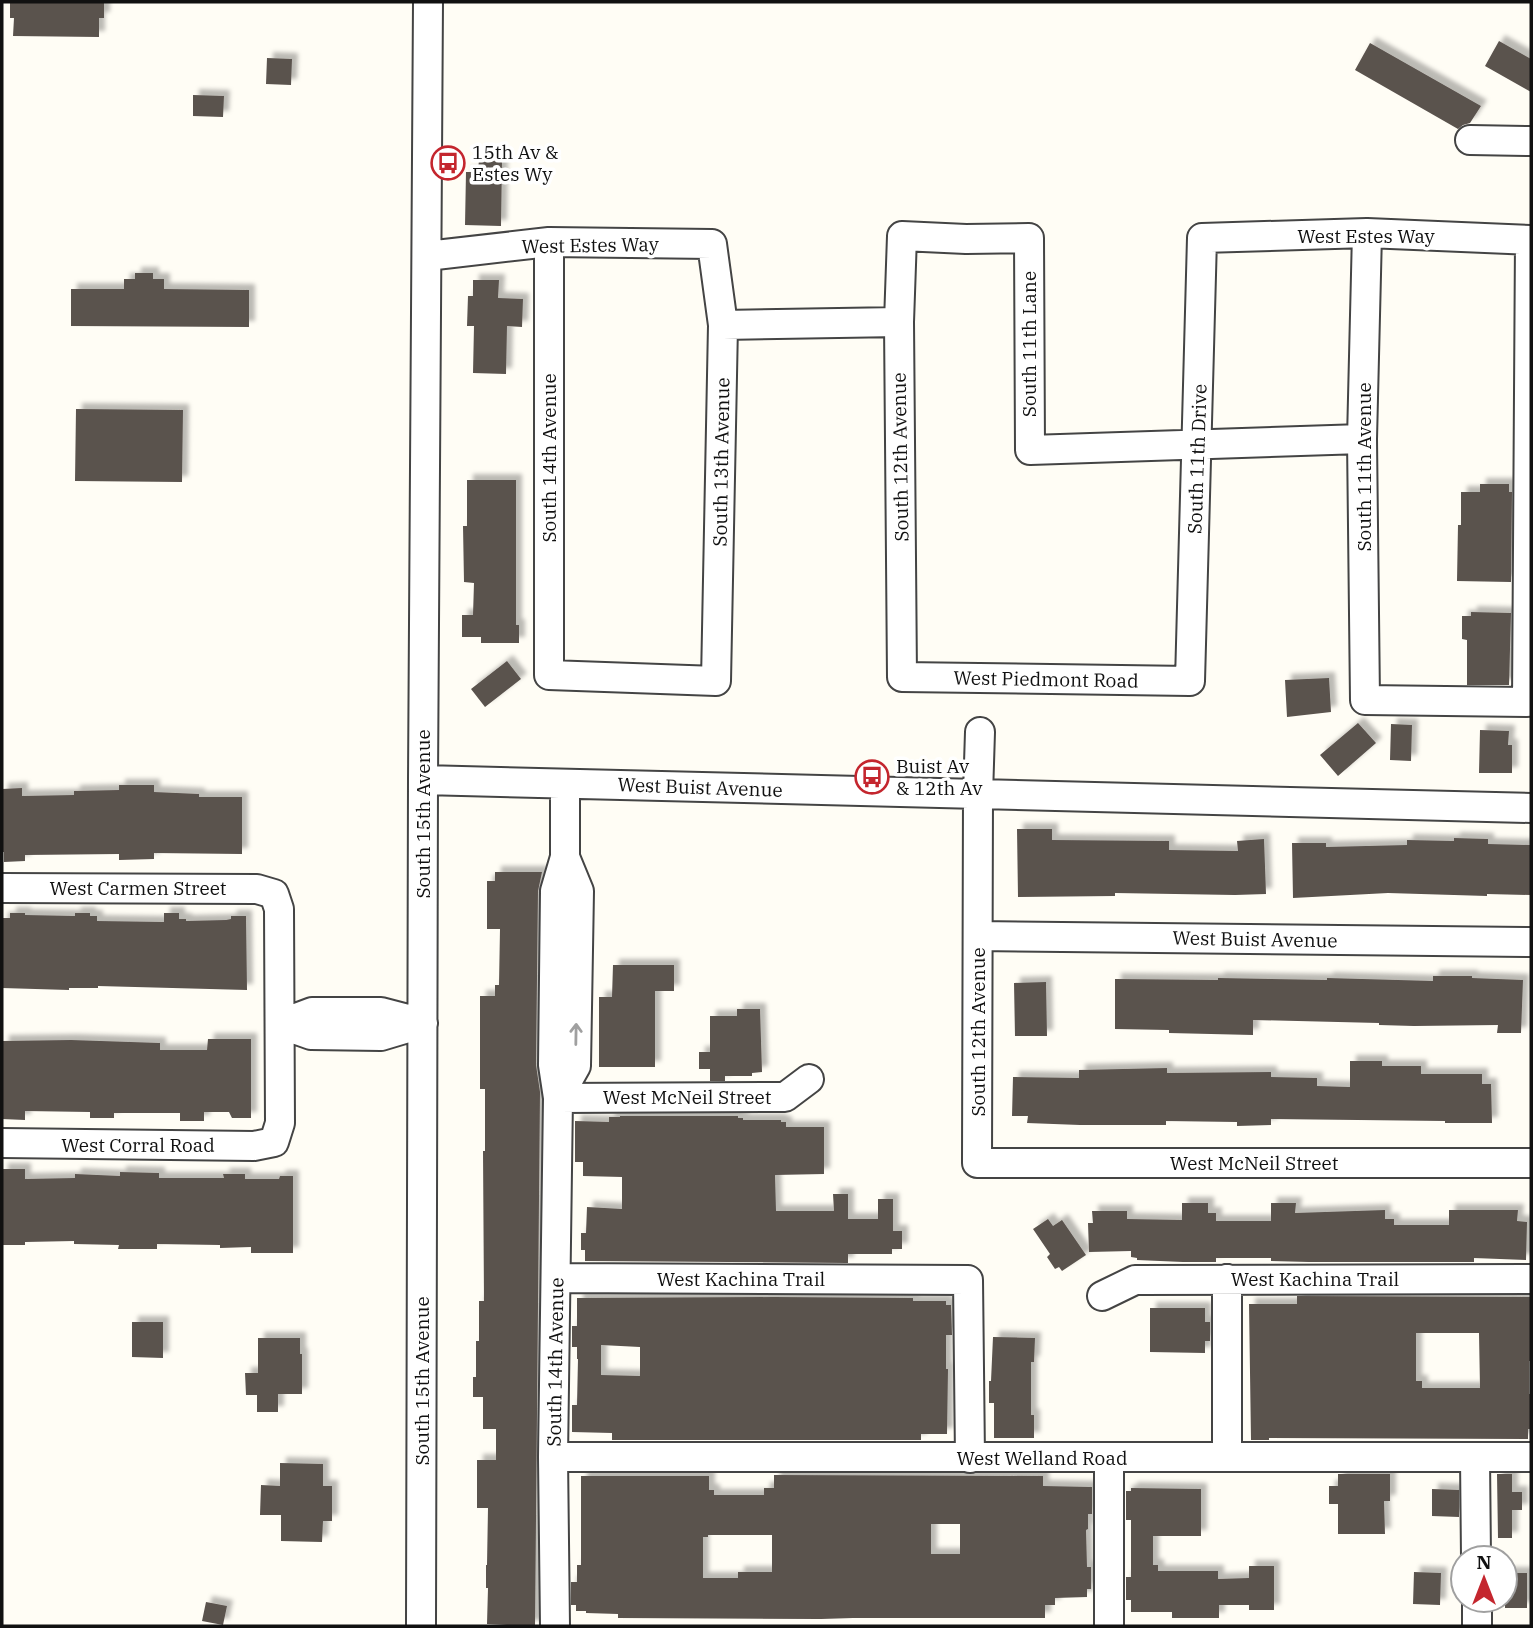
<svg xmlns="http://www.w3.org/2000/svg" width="1533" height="1628" viewBox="0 0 1533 1628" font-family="'IBM Plex Serif',serif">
<defs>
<filter id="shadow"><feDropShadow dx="6" dy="-6" stdDeviation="2" flood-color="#0004"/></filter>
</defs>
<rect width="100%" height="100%" fill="#fffdf5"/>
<path fill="#5a524d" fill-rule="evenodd" filter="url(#shadow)" d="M 10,2 L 104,2 L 104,18 L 99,18 L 99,37 L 13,36 L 14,18 L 10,18 Z
M 1499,41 L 1531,59 L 1531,92 L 1485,66 Z
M 1370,43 L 1481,106 L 1470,123 L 1463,125 L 1458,129 L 1355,70 Z
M 267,58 L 292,59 L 291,85 L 266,84 Z
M 193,95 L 224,96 L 223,117 L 193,116 Z
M 479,159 L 502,160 L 501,226 L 465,225 L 466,172 L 478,172 Z
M 135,273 L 153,273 L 153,279 L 164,279 L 164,289 L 249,290 L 249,327 L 71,326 L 71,289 L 124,289 L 124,279 L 135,279 Z
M 473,280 L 499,280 L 498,298 L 523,299 L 522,327 L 507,326 L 506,374 L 473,373 L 474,326 L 467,326 L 468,296 L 473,296 Z
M 76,409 L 183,410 L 182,482 L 75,481 Z
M 467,480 L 516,480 L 516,625 L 519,625 L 519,643 L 481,643 L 481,637 L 462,637 L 462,615 L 473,615 L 474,583 L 464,582 L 463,526 L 467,526 Z
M 1480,484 L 1509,484 L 1509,492 L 1512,492 L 1511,582 L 1457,581 L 1458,525 L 1461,525 L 1461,492 L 1480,492 Z
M 1471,612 L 1511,613 L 1509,685 L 1467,685 L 1467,640 L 1462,639 L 1462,616 L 1471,616 Z
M 507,661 L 521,679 L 485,707 L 471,689 Z
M 1329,678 L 1331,712 L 1287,717 L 1285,680 Z
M 1358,723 L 1376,743 L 1338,776 L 1320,755 Z
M 1391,724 L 1412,725 L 1411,761 L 1390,760 Z
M 1480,730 L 1509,731 L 1508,745 L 1512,745 L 1512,773 L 1479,773 Z
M 119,785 L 154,785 L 154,792 L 199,794 L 199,797 L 242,797 L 242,854 L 154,853 L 154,859 L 119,860 L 119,854 L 25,855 L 25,861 L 4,862 L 4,852 L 2,852 L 2,789 L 22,788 L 22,796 L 74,795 L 74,791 L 119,790 Z
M 1017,829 L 1052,829 L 1052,840 L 1169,841 L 1169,850 L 1238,851 L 1237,841 L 1264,839 L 1266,894 L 1235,895 L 1115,893 L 1115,896 L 1018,897 Z
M 1454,838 L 1488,839 L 1488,844 L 1531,845 L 1531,895 L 1487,894 L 1487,896 L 1388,893 L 1293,898 L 1292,843 L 1326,843 L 1326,847 L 1407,845 L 1407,840 L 1454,841 Z
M 495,872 L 542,872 L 538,891 L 536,1065 L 540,1092 L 535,1626 L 507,1626 L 507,1625 L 487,1624 L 488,1588 L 486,1588 L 486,1565 L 487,1565 L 488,1508 L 477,1508 L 477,1460 L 496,1460 L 496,1429 L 483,1429 L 483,1397 L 473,1397 L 473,1377 L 476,1377 L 476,1341 L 479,1341 L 479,1301 L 484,1301 L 483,1151 L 485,1151 L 485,1089 L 480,1089 L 480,996 L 495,996 L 495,985 L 499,985 L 500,929 L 487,929 L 487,881 L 495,881 Z
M 10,913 L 25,913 L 25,915 L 75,916 L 75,913 L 90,913 L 90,916 L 97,916 L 97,921 L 164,922 L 164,913 L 179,913 L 179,919 L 186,919 L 186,921 L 226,920 L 231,919 L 231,916 L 246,916 L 247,990 L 98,986 L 98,988 L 69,988 L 69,990 L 2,988 L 2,918 L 10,918 Z
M 613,965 L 674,965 L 674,991 L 655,991 L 655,1067 L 599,1067 L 599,997 L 612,997 Z
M 1433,976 L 1472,976 L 1472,978 L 1523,980 L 1521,1033 L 1497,1033 L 1498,1025 L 1414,1026 L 1379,1025 L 1379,1023 L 1253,1020 L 1253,1035 L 1169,1033 L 1169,1030 L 1115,1029 L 1115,979 L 1218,980 L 1218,978 L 1327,980 L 1327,978 L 1433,981 Z
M 1046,982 L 1047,1036 L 1015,1036 L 1014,983 Z
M 737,1009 L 760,1009 L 762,1072 L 752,1073 L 752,1076 L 725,1076 L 725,1081 L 710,1081 L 710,1069 L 699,1069 L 699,1052 L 710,1052 L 710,1016 L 737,1016 Z
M 208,1039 L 251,1039 L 251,1118 L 232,1118 L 229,1112 L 204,1112 L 204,1121 L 180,1121 L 180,1113 L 114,1113 L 114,1118 L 90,1118 L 90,1112 L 25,1111 L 25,1120 L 2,1119 L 3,1041 L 71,1040 L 160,1043 L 160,1050 L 207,1050 Z
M 1350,1061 L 1382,1061 L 1382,1066 L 1421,1066 L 1421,1074 L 1482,1074 L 1482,1084 L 1491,1084 L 1492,1123 L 1445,1123 L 1445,1121 L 1271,1119 L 1271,1125 L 1237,1126 L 1237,1122 L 1166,1121 L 1166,1125 L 1080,1125 L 1027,1123 L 1028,1116 L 1012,1116 L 1013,1077 L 1079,1078 L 1079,1070 L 1167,1068 L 1167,1073 L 1271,1072 L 1271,1077 L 1317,1078 L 1317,1086 L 1350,1087 Z
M 620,1116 L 738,1116 L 738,1118 L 743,1118 L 743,1120 L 781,1120 L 781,1122 L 786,1122 L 786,1127 L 824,1127 L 824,1174 L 775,1175 L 776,1211 L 834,1211 L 833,1194 L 848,1194 L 848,1219 L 878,1219 L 878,1199 L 893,1199 L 893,1231 L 902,1231 L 902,1249 L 892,1249 L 892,1254 L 848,1254 L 848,1263 L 585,1261 L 585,1250 L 581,1250 L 581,1233 L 586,1233 L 587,1207 L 622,1209 L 622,1177 L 583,1176 L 583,1162 L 575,1162 L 575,1121 L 609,1122 L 609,1117 L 620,1117 Z
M 2,1169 L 25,1169 L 25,1179 L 75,1178 L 75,1174 L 120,1176 L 120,1172 L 159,1173 L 159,1178 L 224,1178 L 223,1174 L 245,1174 L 245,1179 L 279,1179 L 280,1176 L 293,1176 L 293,1253 L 251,1253 L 251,1247 L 220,1248 L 220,1245 L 157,1244 L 157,1249 L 118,1249 L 119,1245 L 74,1244 L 74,1241 L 25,1242 L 25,1245 L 2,1245 Z
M 1182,1203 L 1208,1203 L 1208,1213 L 1216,1213 L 1216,1221 L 1271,1221 L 1271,1203 L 1296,1203 L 1295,1213 L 1385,1210 L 1385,1219 L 1394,1219 L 1394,1225 L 1449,1225 L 1449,1210 L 1518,1210 L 1517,1221 L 1527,1222 L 1526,1260 L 1474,1258 L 1474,1262 L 1309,1262 L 1271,1261 L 1271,1258 L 1216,1258 L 1216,1262 L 1183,1262 L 1137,1260 L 1137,1258 L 1131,1257 L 1131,1251 L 1089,1252 L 1088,1223 L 1093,1223 L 1092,1211 L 1127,1211 L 1127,1219 L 1182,1220 Z
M 1048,1219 L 1053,1226 L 1062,1220 L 1086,1255 L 1062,1271 L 1059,1267 L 1055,1269 L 1047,1257 L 1050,1254 L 1033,1229 Z
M 1297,1296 L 1531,1297 L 1531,1361 L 1529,1361 L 1529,1394 L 1531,1394 L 1531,1429 L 1528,1429 L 1528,1439 L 1269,1438 L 1269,1440 L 1251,1440 L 1249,1304 L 1297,1304 ZM 1416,1333 L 1479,1333 L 1480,1388 L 1422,1388 L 1422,1381 L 1416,1381 Z
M 774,1297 L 913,1298 L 913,1301 L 946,1301 L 946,1305 L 951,1305 L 952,1335 L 946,1335 L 946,1369 L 948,1369 L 947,1434 L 921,1434 L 921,1440 L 612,1440 L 612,1433 L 572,1432 L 572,1405 L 577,1405 L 578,1359 L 577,1359 L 577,1347 L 572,1347 L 572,1326 L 577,1326 L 577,1298 ZM 601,1345 L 640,1347 L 640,1376 L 601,1375 Z
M 1150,1308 L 1205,1308 L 1205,1322 L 1210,1322 L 1210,1341 L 1205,1341 L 1205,1353 L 1150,1352 Z
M 132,1322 L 163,1322 L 163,1358 L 132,1357 Z
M 993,1337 L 1035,1338 L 1034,1362 L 1031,1362 L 1031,1415 L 1034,1415 L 1034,1438 L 994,1438 L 994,1403 L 989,1403 L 989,1381 L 991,1381 Z
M 258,1338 L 300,1338 L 300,1354 L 302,1354 L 302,1394 L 278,1394 L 278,1412 L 257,1412 L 257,1395 L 246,1395 L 245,1373 L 258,1373 Z
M 280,1463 L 323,1464 L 323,1486 L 332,1486 L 332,1521 L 323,1521 L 322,1542 L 281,1541 L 281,1515 L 260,1515 L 261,1485 L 280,1486 Z
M 1338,1474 L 1390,1474 L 1390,1501 L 1384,1501 L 1385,1534 L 1338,1534 L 1338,1504 L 1329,1504 L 1329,1486 L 1338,1486 Z
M 1497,1474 L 1512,1474 L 1512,1492 L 1522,1492 L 1522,1510 L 1512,1510 L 1512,1538 L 1498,1538 Z
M 774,1475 L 1043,1476 L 1043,1486 L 1092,1487 L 1092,1514 L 1088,1514 L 1088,1529 L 1086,1530 L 1087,1567 L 1091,1567 L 1091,1589 L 1087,1589 L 1087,1597 L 1055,1598 L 1055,1605 L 1045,1605 L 1045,1618 L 853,1618 L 821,1619 L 618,1618 L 618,1614 L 586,1613 L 586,1611 L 576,1611 L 576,1605 L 571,1605 L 571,1582 L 577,1582 L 577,1565 L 581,1565 L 581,1476 L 709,1476 L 709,1490 L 714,1490 L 714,1495 L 764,1495 L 764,1488 L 774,1488 ZM 931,1524 L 960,1524 L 960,1554 L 931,1554 ZM 708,1535 L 772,1535 L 772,1572 L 738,1572 L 738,1578 L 703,1578 L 703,1537 L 708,1537 Z
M 1131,1488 L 1201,1489 L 1201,1536 L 1153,1536 L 1153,1565 L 1158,1565 L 1158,1571 L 1218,1571 L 1218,1579 L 1249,1578 L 1249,1566 L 1274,1566 L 1274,1610 L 1249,1610 L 1249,1605 L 1219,1605 L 1219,1618 L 1172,1618 L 1172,1612 L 1131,1612 L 1131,1600 L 1126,1600 L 1126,1577 L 1131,1577 L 1131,1520 L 1126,1520 L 1126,1491 L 1131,1491 Z
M 1432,1489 L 1459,1490 L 1459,1517 L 1432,1516 Z
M 1414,1572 L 1441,1573 L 1440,1605 L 1413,1604 Z
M 1505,1573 L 1527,1573 L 1527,1608 L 1505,1608 Z
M 206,1602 L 227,1606 L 223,1625 L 202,1621 Z"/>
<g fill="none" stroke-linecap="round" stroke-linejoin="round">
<defs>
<path id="minor" d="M 1470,140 L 1531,141
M 427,256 L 549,242 L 712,244 L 723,325 L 716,681 L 549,675 L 549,242
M 723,325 L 899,322
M 1362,439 L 1030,450 L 1029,238 L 966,239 L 902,236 L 899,322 L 902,677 L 1190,681 L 1202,238 L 1367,233 L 1530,240 L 1527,702 L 1365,700 L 1362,439 L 1367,233
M 980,732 L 978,795 L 977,1163 L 1531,1163
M 423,780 L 1531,808
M 2,888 L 257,889 L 274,894 L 279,909 L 280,1123 L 274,1142 L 254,1146 L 2,1143
M 978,936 L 1531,942
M 280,1024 L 312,1012 L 381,1012 L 423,1023
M 280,1024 L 311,1035 L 381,1036 L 421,1024
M 558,1098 L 785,1097 L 809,1079
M 558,1098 L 576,1066 L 579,891 L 565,857
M 556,1278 L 968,1280 L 970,1458
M 1227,1279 L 1227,1457
M 1102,1296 L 1135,1280 L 1531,1279
M 553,1457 L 1531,1457
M 1475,1458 L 1476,1558
M 1109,1459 L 1109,1626
M 1477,1600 L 1477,1626
M 421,1626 L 423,780 L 428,2
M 555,1626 L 553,1457 L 558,1098 L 553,1065 L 555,891 L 565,857 L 565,784"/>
</defs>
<use href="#minor" stroke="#444" stroke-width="32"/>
<use href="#minor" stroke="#fff" stroke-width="28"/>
</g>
<defs><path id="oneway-shaft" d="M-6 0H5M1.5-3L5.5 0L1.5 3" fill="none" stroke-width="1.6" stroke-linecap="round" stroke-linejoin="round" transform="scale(1.75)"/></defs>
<use stroke="#a0a0a0" href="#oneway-shaft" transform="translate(576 1034) rotate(-89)"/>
<defs>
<symbol id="bus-ring" viewBox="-11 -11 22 22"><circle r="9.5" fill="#fff" stroke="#c4262e" stroke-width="1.5"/><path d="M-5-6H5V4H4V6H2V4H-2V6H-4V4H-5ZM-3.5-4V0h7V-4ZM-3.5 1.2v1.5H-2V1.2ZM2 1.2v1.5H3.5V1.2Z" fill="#c4262e"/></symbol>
</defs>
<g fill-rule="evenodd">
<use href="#bus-ring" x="429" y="144" width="38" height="38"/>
<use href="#bus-ring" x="853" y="758" width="38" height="38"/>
</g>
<g text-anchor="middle" stroke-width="7" stroke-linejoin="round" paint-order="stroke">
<g font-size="19" fill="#111" stroke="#fff" text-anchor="start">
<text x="472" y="159">15th Av &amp;<tspan x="472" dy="22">Estes Wy</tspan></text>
<text x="896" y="773">Buist Av<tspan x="896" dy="22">&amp; 12th Av</tspan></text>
</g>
<g font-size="19" fill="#111" stroke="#fff">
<text x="1366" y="243">West Estes Way</text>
<text transform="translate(590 245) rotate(-1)" y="7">West Estes Way</text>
<text transform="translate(1029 344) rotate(-90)" y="7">South 11th Lane</text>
<text transform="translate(900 457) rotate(-91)" y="7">South 12th Avenue</text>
<text transform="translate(549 458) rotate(-90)" y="7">South 14th Avenue</text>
<text transform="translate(1197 459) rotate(-88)" y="7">South 11th Drive</text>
<text transform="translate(721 462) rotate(-89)" y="7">South 13th Avenue</text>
<text transform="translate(1364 467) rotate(-90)" y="7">South 11th Avenue</text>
<text transform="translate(1046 679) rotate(1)" y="7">West Piedmont Road</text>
<text transform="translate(700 787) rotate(2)" y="7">West Buist Avenue</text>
<text transform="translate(423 814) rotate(-90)" y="7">South 15th Avenue</text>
<text x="138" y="895">West Carmen Street</text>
<text transform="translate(1255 939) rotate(1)" y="7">West Buist Avenue</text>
<text transform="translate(978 1032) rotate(-90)" y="7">South 12th Avenue</text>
<text x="687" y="1104">West McNeil Street</text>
<text x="138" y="1152">West Corral Road</text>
<text x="1254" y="1170">West McNeil Street</text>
<text x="741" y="1286">West Kachina Trail</text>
<text x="1315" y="1286">West Kachina Trail</text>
<text transform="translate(555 1362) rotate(-89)" y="7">South 14th Avenue</text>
<text transform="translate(422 1381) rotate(-90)" y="7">South 15th Avenue</text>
<text x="1042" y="1465">West Welland Road</text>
</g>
</g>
<rect width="1533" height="1628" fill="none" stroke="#111111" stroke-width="7"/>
<g transform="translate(1484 1579)"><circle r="33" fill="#ffffff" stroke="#a0a0a0" stroke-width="2"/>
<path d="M0-5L12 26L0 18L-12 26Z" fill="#c4262e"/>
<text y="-10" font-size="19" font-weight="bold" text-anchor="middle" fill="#111111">N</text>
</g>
</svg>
